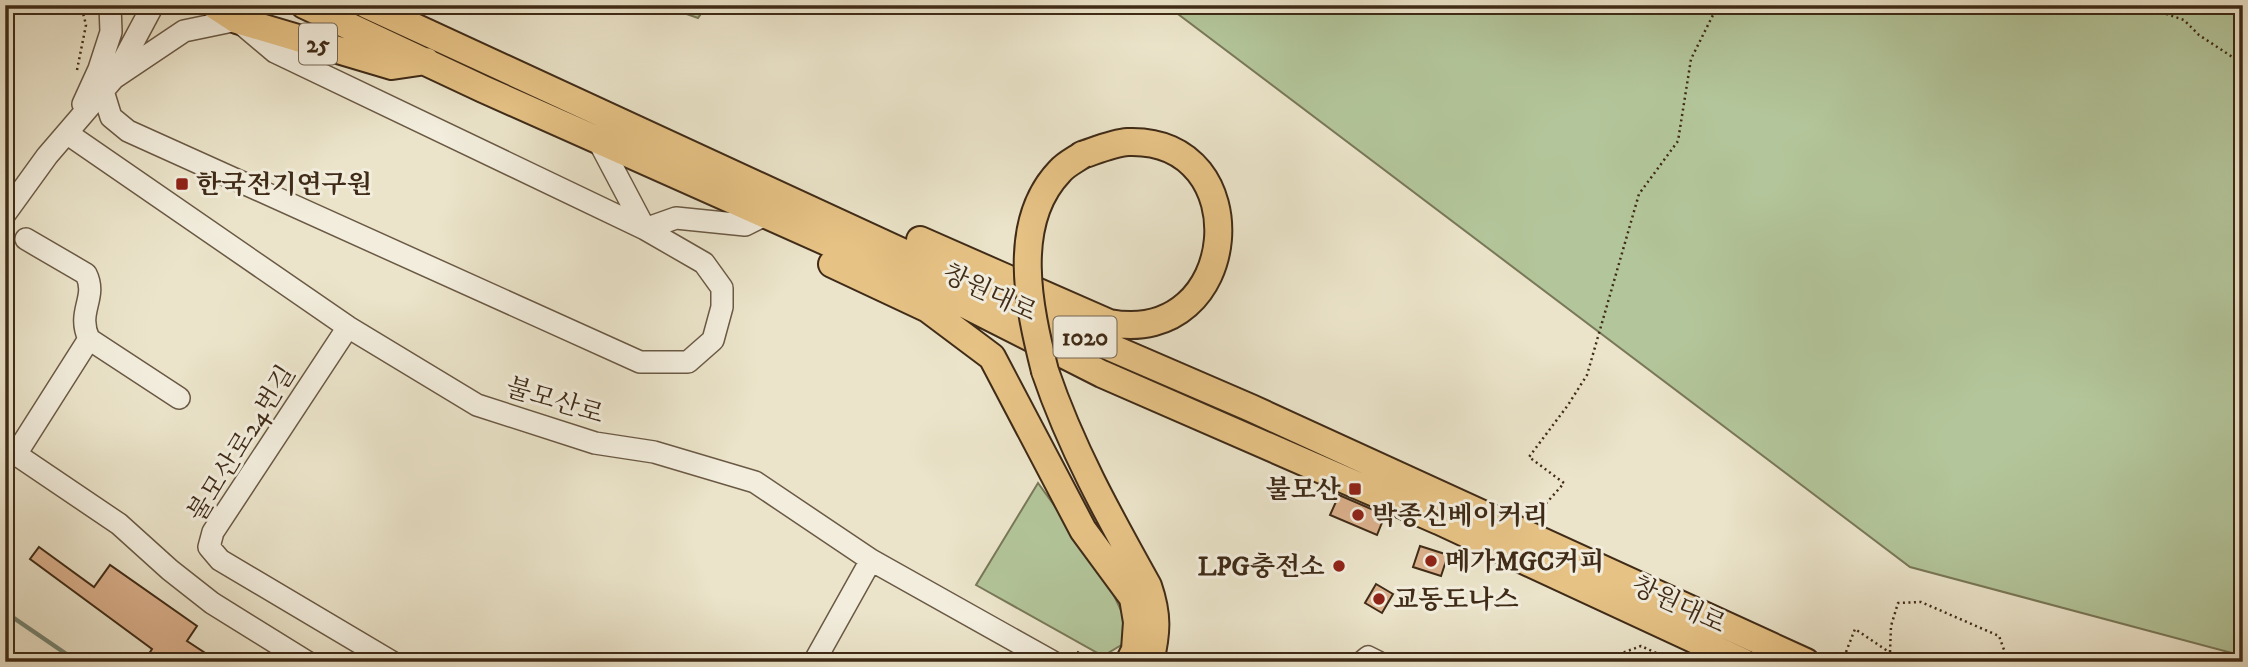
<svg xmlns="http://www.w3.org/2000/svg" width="2248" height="667" viewBox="0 0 2248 667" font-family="'IM FELL DW Pica','Noto Serif KR',serif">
<rect width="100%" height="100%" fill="#ebe4ca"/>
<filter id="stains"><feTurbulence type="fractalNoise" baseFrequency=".00286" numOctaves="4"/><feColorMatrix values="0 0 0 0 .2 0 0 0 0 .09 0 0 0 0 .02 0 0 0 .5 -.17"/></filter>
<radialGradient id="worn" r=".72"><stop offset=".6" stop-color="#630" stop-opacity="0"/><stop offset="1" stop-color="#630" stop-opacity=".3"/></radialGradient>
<path fill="#b3c59a" stroke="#797858" stroke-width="2" d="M 661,5 L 707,5 L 698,18 Z
M 1166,5 L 2243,5 L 2243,656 L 1910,567 Z
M 1038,483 L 1104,574 L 1125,619 L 1123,644 L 1103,656 L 976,585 Z"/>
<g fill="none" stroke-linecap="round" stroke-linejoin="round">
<path stroke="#758473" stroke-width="4.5" d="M 5,612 L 78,662"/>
</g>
<path fill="#dbb18d" stroke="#3f2b17" stroke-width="2" d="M 1339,495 L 1385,515 L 1377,535 L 1330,515 Z
M 1420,546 L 1448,555 L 1441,576 L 1413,567 Z
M 39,547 L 94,587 L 110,565 L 197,626 L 187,641 L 219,662 L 144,662 L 152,649 L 30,559 Z
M 1376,584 L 1393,594 L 1382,613 L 1365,603 Z"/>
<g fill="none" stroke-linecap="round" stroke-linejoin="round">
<defs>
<path id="minor" d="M 103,91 L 111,117 L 128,131 L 640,362 L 688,362 L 713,340 L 722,307 L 722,288 L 704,263 L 645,229 L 275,52 L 237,20 L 184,31 L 114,78
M 83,104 L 99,69 L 111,32 L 110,5
M 68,134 L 348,327 L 477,405 L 595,443 L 654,452 L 755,482 L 871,560 L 1053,662
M 598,140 L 645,229 L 676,218 L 745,225 L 765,215
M 5,214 L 47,156 L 114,78 L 153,5
M 26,239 L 86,274 C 98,298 76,311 89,339
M 348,327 L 213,532 L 209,547 L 220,560 L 392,662
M 5,447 L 119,524 L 170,570 L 212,603 L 307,662
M 16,454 L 89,339 L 179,398
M 814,662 L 871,560
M 1362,662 L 1368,657 L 1378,662"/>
<path id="major" d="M 214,5 L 237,20 L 392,66 L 426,61
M 304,5 L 483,89 L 946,295 L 1102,374 L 1439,521 L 1743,662
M 367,5 L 1082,335 L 1251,408 L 1806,662
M 920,240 L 1109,323 C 1243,348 1259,137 1128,142 C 1113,143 1097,150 1082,155
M 832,264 L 928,309 L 992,357 L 1083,530 L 1133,598 L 1137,622 L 1135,650 L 1129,662
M 1045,371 C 1071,448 1109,516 1148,586 C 1158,615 1157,632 1150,662"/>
</defs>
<use href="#minor" stroke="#6a5944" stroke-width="24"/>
<use href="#major" stroke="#3f2b17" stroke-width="30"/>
<path stroke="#3f2b17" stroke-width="2.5" stroke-dasharray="2 3.5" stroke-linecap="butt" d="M 2140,5 L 2184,20 L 2199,35 L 2243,64
M 77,70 L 86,25 L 81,5
M 1535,516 L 1564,483 L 1529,457 L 1568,405 L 1587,375 L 1639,194 L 1678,141 L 1691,59 L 1715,11 L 1722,5
M 1077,652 L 1099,662 L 1109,660
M 1846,652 L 1855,629 L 1889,652
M 1890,652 L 1891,626 L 1898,603 L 1921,602 L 1999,636 L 2007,658 L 2036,662
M 1598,662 L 1641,646 L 1676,662"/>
<use href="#minor" stroke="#f2eddd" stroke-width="21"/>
<use href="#major" stroke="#e6c285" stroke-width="26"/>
<defs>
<path id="major-bridge" d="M 1045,371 C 1029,308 1010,223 1060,171 C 1066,164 1075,160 1082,155"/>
</defs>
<use href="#major-bridge" stroke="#3f2b17" stroke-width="30" stroke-linecap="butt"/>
<use href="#major-bridge" stroke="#e6c285" stroke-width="26"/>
</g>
<g fill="#8f2418" stroke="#f2eddd" stroke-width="2.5">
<rect x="175" y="177" width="14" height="14" rx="3.5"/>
<rect x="1348" y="482" width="14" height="14" rx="3.5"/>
<circle cx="1358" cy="515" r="7"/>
<circle cx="1431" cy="561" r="7"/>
<circle cx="1339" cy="566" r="7"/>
<circle cx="1379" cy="599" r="7"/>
</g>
<g text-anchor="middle" stroke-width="6" stroke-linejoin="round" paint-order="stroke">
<g fill="#f2eddd" stroke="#756552" stroke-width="2">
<rect x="299" y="23.5" width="38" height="41" rx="5"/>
<rect x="1053.5" y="316.5" width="63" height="41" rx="5"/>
</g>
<g font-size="24" font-weight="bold" fill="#3f2b17">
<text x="318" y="52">25</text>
<text x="1085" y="345">1020</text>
</g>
<g font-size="26" font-weight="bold" fill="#3f2b17" stroke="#f2eddd" text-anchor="start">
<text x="196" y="193">한국전기연구원</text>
<text x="1341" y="498" text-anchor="end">불모산</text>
<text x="1372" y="524">박종신베이커리</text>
<text x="1445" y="570">메가MGC커피</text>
<text x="1325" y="575" text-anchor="end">LPG충전소</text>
<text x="1393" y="608">교동도나스</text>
</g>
<g font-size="26" fill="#3f2b17" stroke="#f2eddd">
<text transform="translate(990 292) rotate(25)" y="9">창원대로</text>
<text transform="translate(555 400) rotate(17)" y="9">불모산로</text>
<text transform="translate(241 443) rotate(-58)" y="9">불모산로24번길</text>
<text transform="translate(1679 604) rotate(25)" y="9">창원대로</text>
</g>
</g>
<rect width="2248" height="667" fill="none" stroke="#ebe4ca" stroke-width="28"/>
<rect x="7" y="7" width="2234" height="653" fill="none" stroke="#3f2b17" stroke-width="3.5"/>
<rect x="14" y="14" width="2220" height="639" fill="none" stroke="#3f2b17" stroke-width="2"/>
<rect width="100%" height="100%" filter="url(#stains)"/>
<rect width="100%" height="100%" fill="url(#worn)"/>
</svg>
